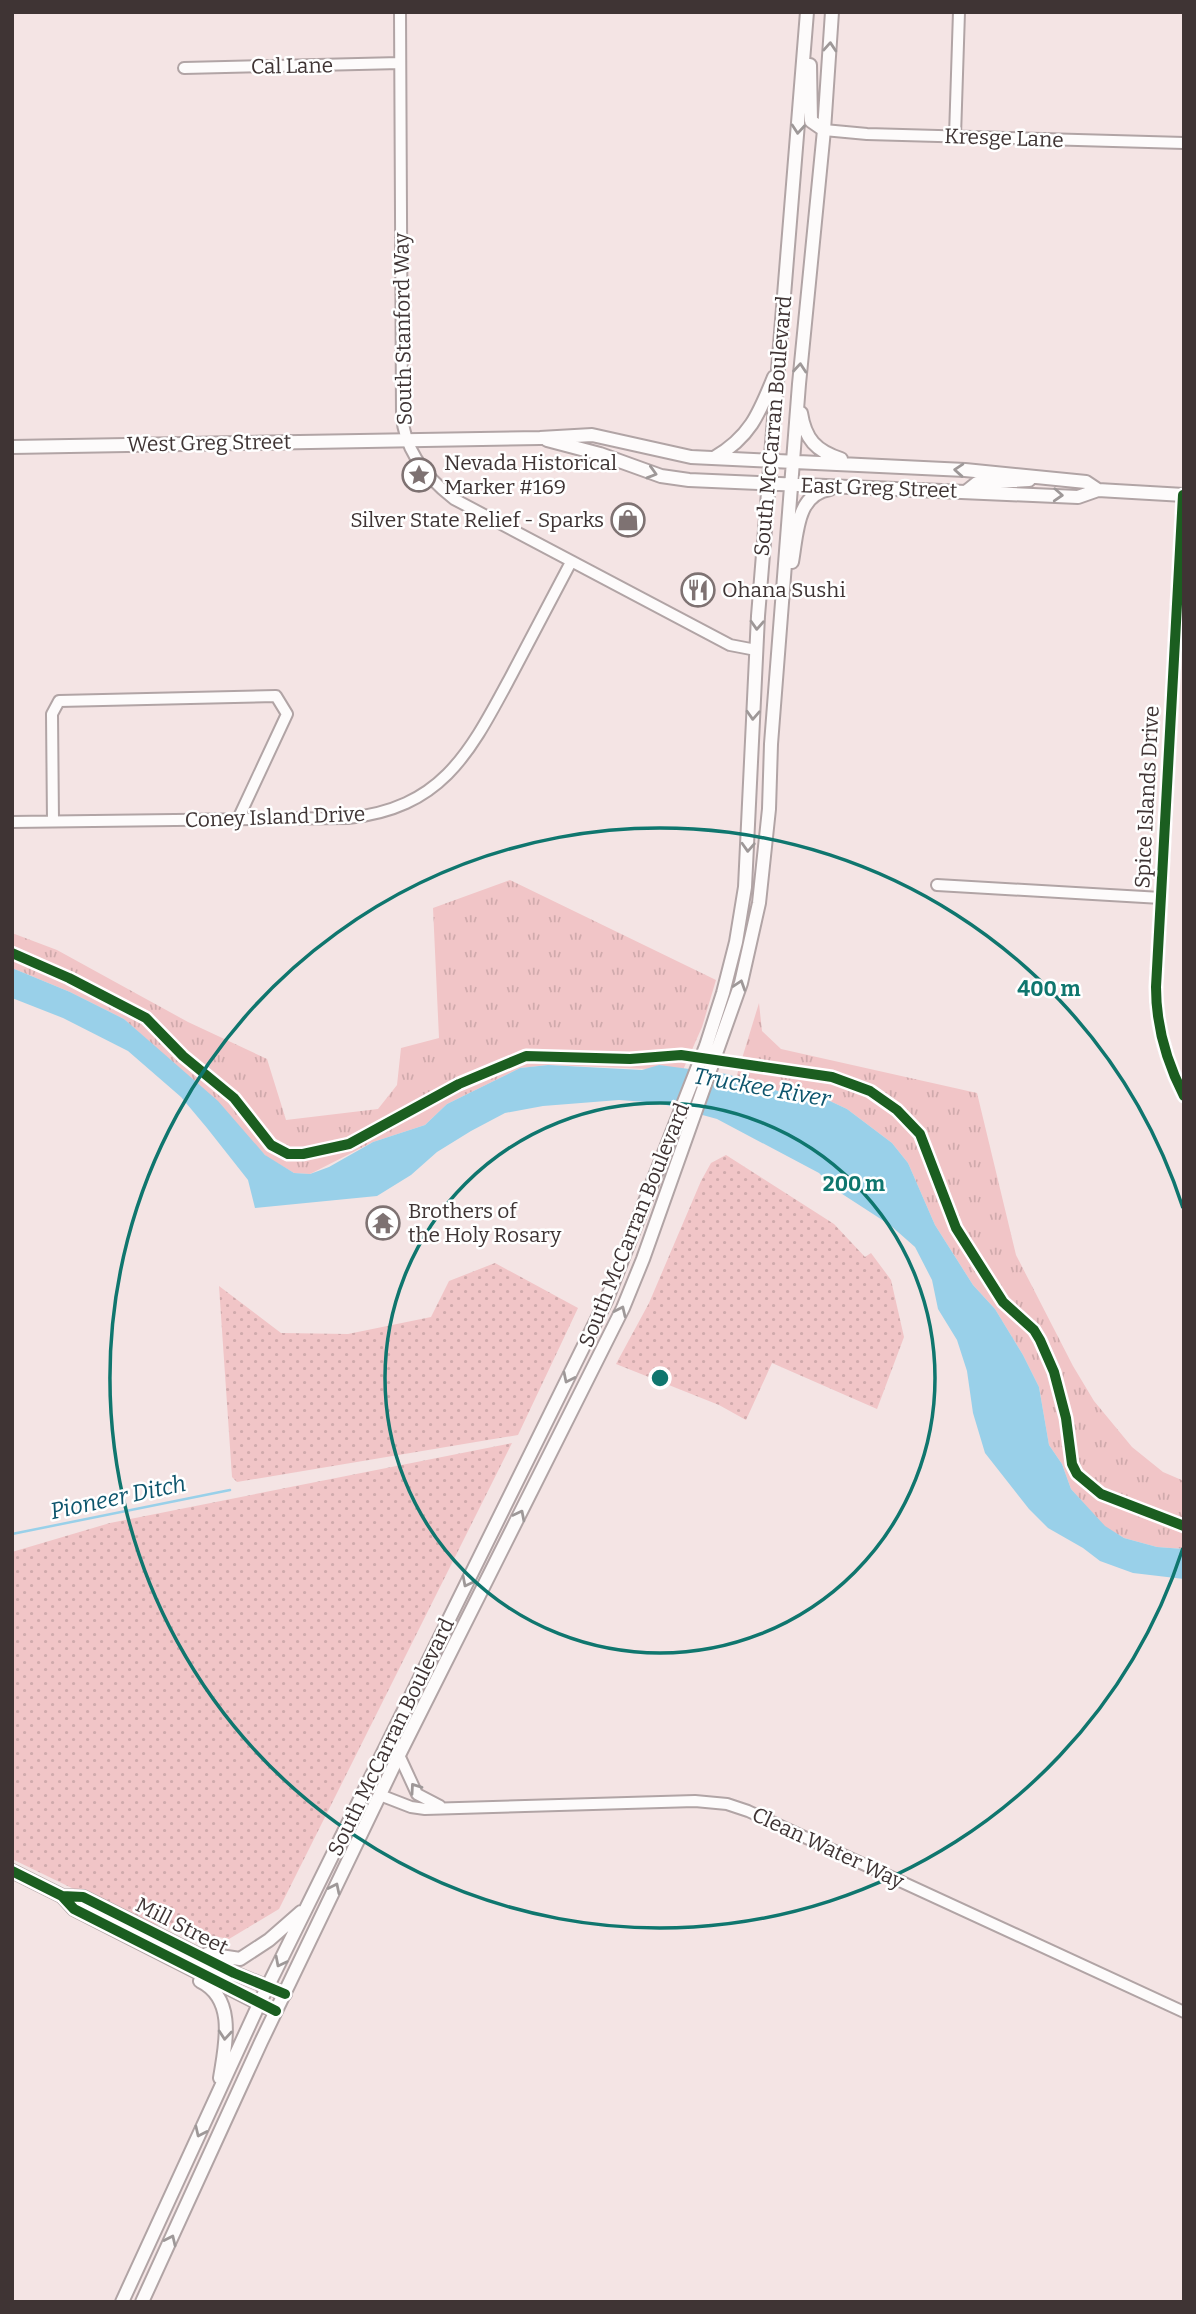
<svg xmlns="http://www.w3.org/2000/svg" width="1196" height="2314" viewBox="0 0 1196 2314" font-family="Bitter,serif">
<defs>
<pattern id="grass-dots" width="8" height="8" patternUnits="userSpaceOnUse" patternTransform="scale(1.75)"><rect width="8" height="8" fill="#f1c5c7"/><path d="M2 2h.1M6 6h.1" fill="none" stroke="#d0aaac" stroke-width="1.8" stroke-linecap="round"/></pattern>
<pattern id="park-tufts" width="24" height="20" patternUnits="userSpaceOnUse" patternTransform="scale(1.75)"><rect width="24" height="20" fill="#f1c5c7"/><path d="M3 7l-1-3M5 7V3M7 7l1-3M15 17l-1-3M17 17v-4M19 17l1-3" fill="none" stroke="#d0aaac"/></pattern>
</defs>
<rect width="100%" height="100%" fill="#f4e4e4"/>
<path fill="url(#grass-dots)" d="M 726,1155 L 834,1224 L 865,1257 L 871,1253 L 891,1280 L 904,1337 L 877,1409 L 772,1363 L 746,1420 L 719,1405 L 616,1364 L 649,1303 L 701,1181 L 711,1163 Z
M 495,1263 L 578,1308 L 518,1435 L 237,1482 L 232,1477 L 219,1286 L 281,1333 L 348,1334 L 431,1317 L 449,1281 Z
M 512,1443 L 279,1909 L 229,1939 L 142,1922 L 12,1859 L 12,1552 L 110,1523 Z"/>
<path fill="url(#park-tufts)" d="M 510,880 L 716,980 L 702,1027 L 683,1070 L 659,1065 L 650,1069 L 548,1065 L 520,1068 L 447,1104 L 425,1125 L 373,1142 L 310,1174 L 294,1173 L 267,1157 L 186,1075 L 124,1019 L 70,992 L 12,968 L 12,933 L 57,950 L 188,1022 L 267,1059 L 286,1120 L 378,1109 L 397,1085 L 401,1048 L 439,1038 L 433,908 Z
M 759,1003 L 762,1031 L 781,1049 L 977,1093 L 1016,1255 L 1073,1366 L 1094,1401 L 1132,1447 L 1163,1472 L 1184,1481 L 1184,1549 L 1157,1547 L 1124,1538 L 1105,1527 L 1071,1489 L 1062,1464 L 1049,1445 L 1039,1387 L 1023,1355 L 995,1309 L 973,1285 L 935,1225 L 908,1163 L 892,1143 L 847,1109 L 817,1095 L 784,1093 L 736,1078 Z"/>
<path fill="#99d0e9" d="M 12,968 L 70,992 L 124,1019 L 218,1101 L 265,1155 L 294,1173 L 310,1174 L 329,1167 L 373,1142 L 425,1125 L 447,1104 L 520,1068 L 548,1065 L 642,1070 L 659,1065 L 727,1074 L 784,1093 L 817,1095 L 847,1109 L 892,1143 L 908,1163 L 935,1225 L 973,1285 L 995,1309 L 1023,1355 L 1039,1387 L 1049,1445 L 1062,1464 L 1071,1489 L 1105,1526 L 1124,1538 L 1157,1547 L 1184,1549 L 1184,1579 L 1133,1573 L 1100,1561 L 1083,1548 L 1048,1528 L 1029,1509 L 985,1453 L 973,1413 L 967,1371 L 957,1340 L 938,1309 L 932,1280 L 915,1247 L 890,1225 L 836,1190 L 819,1173 L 717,1119 L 659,1103 L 619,1100 L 543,1106 L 505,1113 L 471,1131 L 437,1152 L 411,1175 L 377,1196 L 255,1208 L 248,1180 L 207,1128 L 181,1097 L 128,1051 L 63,1018 L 12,998 Z"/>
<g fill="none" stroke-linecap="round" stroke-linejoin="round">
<path stroke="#99d0e9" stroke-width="2.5" d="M 12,1534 L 230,1490"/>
<defs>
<path id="minor" d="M 400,12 L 402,415 C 404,450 427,478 454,499 L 730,645 L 756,650
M 184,68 L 400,63
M 824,130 L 867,134 L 1184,143
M 955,136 L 959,12
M 1183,495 L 1156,987 C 1156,1026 1166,1061 1184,1096
M 53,821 L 52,714 L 59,701 L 276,696 L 287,714 L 238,819
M 12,822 L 348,818 C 443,808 470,752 511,676 C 531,638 551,600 571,562
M 937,885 L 1161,898
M 399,1755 L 417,1794 L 440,1806
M 380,1795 L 411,1807 L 425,1809 L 695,1801 L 727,1804 L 748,1811 L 1184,2012"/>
<path id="major" d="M 810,65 L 811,121 L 824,130
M 801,413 C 805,439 816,451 841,459
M 547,440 L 600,454 L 661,476 L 689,480 L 1078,497 L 1098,490 L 1184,495
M 12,447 L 540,438 L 592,435 L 691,457 L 965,470 L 1086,482 L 1098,490
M 714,458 C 750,437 759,414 774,377
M 967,491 L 977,483 L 1029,480
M 792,562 C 797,535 796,494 830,489
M 12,1871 L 62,1896 L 74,1909 L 266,2007
M 62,1896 L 83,1897 L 234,1973 L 285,1994
M 207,1954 L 240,1959 L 269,1940 L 301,1912
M 200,1981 C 237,1999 225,2046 220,2078
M 122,2302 L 259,2004 L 606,1301 L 706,1046 L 723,993 L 736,942 L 745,887 L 758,616 L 807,12
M 142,2302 L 261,2042 L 399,1755 L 623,1308 L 643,1259 L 741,983 L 759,903 L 769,809 L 771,744 L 799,384 L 824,130 L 832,12"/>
</defs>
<use href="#minor" stroke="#b1a4a5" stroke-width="14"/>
<use href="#major" stroke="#b1a4a5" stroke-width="16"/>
<use href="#minor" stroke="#fdfbfb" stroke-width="10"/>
<use href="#major" stroke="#fdfbfb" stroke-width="12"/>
<defs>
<path id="cycleway" d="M 1183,495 L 1156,987 C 1156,1026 1166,1061 1184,1096
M 12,953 L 69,978 L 146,1018 L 183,1056 L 234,1098 L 271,1145 L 288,1154 L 303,1154 L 349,1144 L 459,1084 L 526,1056 L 630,1059 L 681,1055 L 832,1077 L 870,1091 L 897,1110 L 920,1134 L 956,1228 L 1003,1302 L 1034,1330 L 1040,1340 L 1054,1372 L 1066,1418 L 1072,1464 L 1077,1474 L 1101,1494 L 1184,1526
M 12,1871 L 62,1896 L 74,1909 L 276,2011
M 62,1896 L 83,1897 L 234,1973 L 285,1994"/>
</defs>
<use href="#cycleway" stroke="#fff" stroke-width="15"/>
<use href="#cycleway" stroke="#1b5e20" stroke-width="10"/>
</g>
<defs><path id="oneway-chevron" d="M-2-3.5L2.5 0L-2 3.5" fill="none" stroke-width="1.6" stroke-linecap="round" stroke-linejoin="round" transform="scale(1.75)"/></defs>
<g stroke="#9e9898">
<use href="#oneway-chevron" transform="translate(830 47) rotate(-86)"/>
<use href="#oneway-chevron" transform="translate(798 129) rotate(95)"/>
<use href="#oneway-chevron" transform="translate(800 368) rotate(-85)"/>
<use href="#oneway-chevron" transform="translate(959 470) rotate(-176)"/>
<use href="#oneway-chevron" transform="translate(652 473) rotate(16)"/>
<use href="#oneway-chevron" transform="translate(1058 495) rotate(3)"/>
<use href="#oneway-chevron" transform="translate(757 625) rotate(93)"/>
<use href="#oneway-chevron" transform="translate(753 715) rotate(93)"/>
<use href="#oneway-chevron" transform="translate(748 847) rotate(93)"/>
<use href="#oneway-chevron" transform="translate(740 985) rotate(-72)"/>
<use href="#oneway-chevron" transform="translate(621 1311) rotate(-65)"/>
<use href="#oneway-chevron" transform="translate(568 1378) rotate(116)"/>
<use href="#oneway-chevron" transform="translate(520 1515) rotate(-63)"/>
<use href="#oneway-chevron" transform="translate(467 1582) rotate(117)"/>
<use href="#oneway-chevron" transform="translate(415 1788) rotate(-125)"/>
<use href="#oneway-chevron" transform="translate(335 1888) rotate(-64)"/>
<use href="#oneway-chevron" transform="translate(280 1962) rotate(117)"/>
<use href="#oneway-chevron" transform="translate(225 2035) rotate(95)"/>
<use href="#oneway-chevron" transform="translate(200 2132) rotate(115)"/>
<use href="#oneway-chevron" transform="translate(171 2240) rotate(-65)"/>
</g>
<g fill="none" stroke="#0f766e" stroke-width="3.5">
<circle cx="660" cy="1378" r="275"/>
<path d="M1183 1548A550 550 0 1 1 1183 1208"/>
</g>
<defs>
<symbol id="sight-ring" viewBox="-11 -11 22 22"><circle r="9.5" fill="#fff" stroke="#7e7272" stroke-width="1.5"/><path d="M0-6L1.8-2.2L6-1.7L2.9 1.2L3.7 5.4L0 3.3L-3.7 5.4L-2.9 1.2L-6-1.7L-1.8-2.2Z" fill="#7e7272"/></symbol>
<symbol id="shop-ring" viewBox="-11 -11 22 22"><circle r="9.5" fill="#fff" stroke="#7e7272" stroke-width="1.5"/><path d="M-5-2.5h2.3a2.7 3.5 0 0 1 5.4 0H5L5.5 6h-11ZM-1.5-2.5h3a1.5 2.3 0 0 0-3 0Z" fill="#7e7272"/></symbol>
<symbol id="restaurant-ring" viewBox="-11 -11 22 22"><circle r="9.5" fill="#fff" stroke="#7e7272" stroke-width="1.5"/><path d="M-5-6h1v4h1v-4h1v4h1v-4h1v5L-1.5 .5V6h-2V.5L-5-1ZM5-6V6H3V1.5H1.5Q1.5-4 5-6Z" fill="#7e7272"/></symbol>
<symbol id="temple-ring" viewBox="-11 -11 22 22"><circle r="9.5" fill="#fff" stroke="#7e7272" stroke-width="1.5"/><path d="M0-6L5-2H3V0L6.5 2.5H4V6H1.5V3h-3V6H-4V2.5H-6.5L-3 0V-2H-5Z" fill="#7e7272"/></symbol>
</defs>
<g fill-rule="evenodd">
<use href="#sight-ring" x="400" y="456" width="38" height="38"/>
<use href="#shop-ring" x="609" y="501" width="38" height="38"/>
<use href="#restaurant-ring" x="679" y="571" width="38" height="38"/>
<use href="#temple-ring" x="364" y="1204" width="38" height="38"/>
</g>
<g text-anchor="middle" stroke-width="5" stroke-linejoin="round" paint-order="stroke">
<g font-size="21" fill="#3f3434" stroke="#fff">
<text transform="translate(292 66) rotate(-1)" y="7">Cal Lane</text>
<text transform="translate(1004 138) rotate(2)" y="7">Kresge Lane</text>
<text transform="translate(403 329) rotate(-91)" y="7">South Stanford Way</text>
<text transform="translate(773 426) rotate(-85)" y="7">South McCarran Boulevard</text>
<text transform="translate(209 443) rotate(-1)" y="7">West Greg Street</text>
<text transform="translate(879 488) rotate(2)" y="7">East Greg Street</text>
<text transform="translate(1147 797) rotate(-87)" y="7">Spice Islands Drive</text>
<text transform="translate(275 817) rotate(-2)" y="7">Coney Island Drive</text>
<text transform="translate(634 1225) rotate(-68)" y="7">South McCarran Boulevard</text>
<text transform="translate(391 1737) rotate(-64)" y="7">South McCarran Boulevard</text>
<text transform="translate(828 1848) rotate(25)" y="7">Clean Water Way</text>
<text transform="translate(182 1926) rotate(27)" y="7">Mill Street</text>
</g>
<g font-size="21" fill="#3f3434" stroke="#fff" text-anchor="start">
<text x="444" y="470">Nevada Historical<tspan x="444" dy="24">Marker #169</tspan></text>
<text x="604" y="527" text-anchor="end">Silver State Relief - Sparks</text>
<text x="722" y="597">Ohana Sushi</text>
<text x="408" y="1218">Brothers of<tspan x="408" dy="24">the Holy Rosary</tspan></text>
</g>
<g font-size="23" font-style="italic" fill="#0c546c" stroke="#fff">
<text transform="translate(762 1087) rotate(10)" y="8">Truckee River</text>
<text transform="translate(118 1497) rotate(-12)" y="8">Pioneer Ditch</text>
</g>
</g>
<circle cx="660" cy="1378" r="10" fill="#0f766e" stroke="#fff" stroke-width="3.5"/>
<g font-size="21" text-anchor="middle" font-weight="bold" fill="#0f766e" stroke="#fff" stroke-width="5" stroke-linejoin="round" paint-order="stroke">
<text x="1049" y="996">400 m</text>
<text x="854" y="1191">200 m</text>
</g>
<rect width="1196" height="2314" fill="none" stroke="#3f3434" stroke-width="28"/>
</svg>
